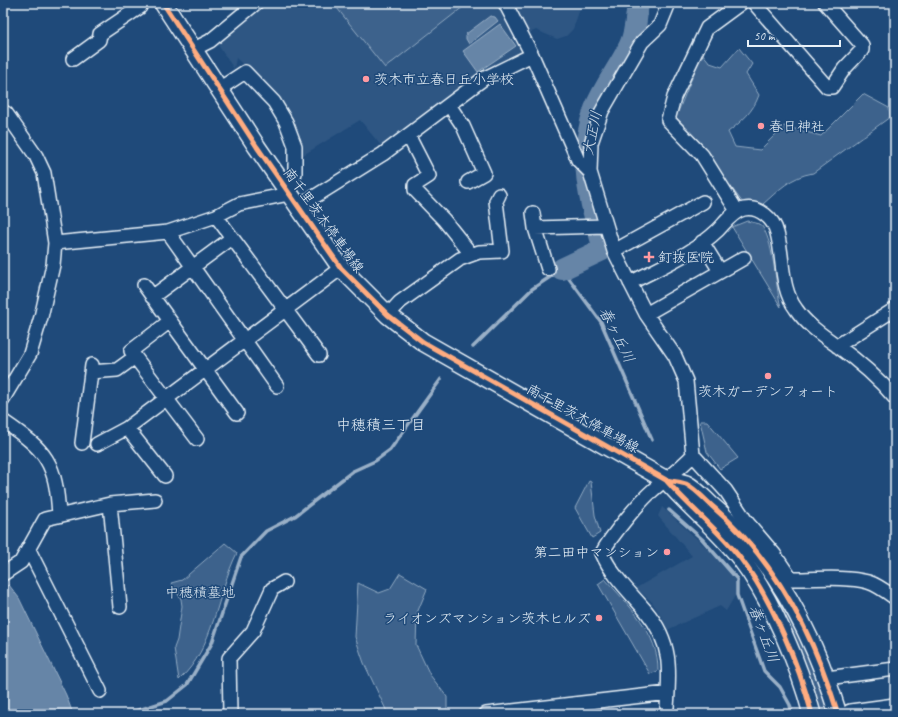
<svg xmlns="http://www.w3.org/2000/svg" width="898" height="717" viewBox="0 0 898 717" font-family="Caveat,'Klee One',sans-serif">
<rect width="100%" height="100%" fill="#1f4a7a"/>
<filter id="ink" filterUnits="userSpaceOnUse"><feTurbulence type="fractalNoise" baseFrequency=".025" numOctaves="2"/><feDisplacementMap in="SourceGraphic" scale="8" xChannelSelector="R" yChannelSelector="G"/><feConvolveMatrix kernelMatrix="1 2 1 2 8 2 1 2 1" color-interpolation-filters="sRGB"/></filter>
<g filter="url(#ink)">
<path fill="#2e5683" d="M 269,3 L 499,3 L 525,49 L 522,56 L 382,147 L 360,120 L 300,157 L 262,83 L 236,58 L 234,69 L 218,45 Z
M 512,3 L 582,3 L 573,29 L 566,36 L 557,39 L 536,30 L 529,33 Z
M 662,507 L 710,551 L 735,579 L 736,594 L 726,611 L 720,606 L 667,630 L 663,619 L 652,602 L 636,588 L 692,556 L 658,516 Z"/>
<path fill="#3c628c" stroke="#92aac2" d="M 333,3 L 468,3 L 385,68 Z
M 739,48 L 752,64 L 746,74 L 759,95 C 753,112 742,121 728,132 L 735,147 L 760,150 L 784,126 L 821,136 L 863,94 L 889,108 L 890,117 L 813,173 C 790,177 779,190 762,205 L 753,202 L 743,203 L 722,175 L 710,153 L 676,117 L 702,53 L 710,63 L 722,67 Z
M 747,221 L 760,224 C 774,238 775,286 781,307 L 732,227 Z
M 700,421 L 707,421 L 738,458 L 720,469 L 707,452 Z
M 589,481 L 591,482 L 595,515 L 600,533 L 592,538 L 575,508 Z
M 225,543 L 237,553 C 216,595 215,647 179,680 L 174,648 L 177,640 L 182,606 L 181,599 L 171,583 L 182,580 Z
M 750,553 L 770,582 L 799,634 L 830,714 L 819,714 L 746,554 Z
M 400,573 L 427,589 L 417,613 L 416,645 L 430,675 L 447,697 L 447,709 L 388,714 L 364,663 L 355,637 L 358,583 L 379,593 L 390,589 Z
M 605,579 C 628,605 659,633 658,671 L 650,674 L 598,584 Z"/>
<path fill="#6685a7" stroke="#9ab0c7" d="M 490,16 L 495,17 L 498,21 L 469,44 L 466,39 L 466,34 Z
M 500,24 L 516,46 L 478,72 L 463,51 Z
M 9,585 L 19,598 L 66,695 L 73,714 L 3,714 L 3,587 Z"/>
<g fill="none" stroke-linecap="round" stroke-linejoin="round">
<path stroke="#9ab0c7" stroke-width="3.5" d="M 473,347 L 532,289 L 562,269 L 601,322 L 652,440
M 669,510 L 702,539 L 737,579 L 737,595 L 764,671 L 780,687 L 790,705 L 792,714
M 108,714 L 129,713 L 167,701 L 187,685 L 212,643 L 241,557 L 266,531 L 295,516 L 353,471 L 375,461 L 390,450 L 441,379"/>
<path stroke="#6685a7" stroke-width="22" d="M 562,269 L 604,249 C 590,201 577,158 595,109 C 604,86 620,67 630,45 C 636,32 636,17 638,3"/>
<defs>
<path id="minor" d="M 505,3 L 532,55 L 578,160 L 590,172 L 614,251 L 646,314 L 675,356 L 686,381 L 693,455 C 681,468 667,478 653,490 C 639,502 611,536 602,553 C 612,576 630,592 646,611 C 672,642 670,670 667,707
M 754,3 L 827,87 L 832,87 L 844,69 L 862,50 L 862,45 L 825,3
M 194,49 L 210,41 L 256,3
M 73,59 L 99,40 L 100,34 L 140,7
M 449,105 L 463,126 L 484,173 L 468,182
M 3,112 L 6,113 L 36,156 L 44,173 L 55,243 L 53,265 L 41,317 L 30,354 L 3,399
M 408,135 L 429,176 L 415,185 L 415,190 L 444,220 L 471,254
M 590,172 L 591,143 L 602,111 L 642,42 L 660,25 L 669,3
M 298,207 L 383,154 L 483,79 L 532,55
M 737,211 L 702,155 L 668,120 L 674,97 L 707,28 L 741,3
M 533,213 L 535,228 L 548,269
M 216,216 L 319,355
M 535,228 L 605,226
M 168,232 L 277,386
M 702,242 L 720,271
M 55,243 L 168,232 L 216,216 L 239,204 L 289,194 L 295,173 L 295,146 L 286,122 L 274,102 L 245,72 L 219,89
M 614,251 L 703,202
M 630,283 C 660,267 693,254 718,230 C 725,223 733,211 744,209 C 759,206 774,219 777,233 C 784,258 780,288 796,309 C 806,324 822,335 836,345 C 857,360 879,379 895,398
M 144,285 L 237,413
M 152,297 L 232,238
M 646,314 L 744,258
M 388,315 L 400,302 L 460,259 L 479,252 L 502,251 L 496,201 L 499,195
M 837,346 L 895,309
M 135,357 L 131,351 L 170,321
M 91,372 L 117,370 L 135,357 L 197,439
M 3,421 C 47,451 56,462 59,516
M 82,443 L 92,365
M 97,444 L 127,428
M 693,455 L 726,491 L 746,521 L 774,554 L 791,579 C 814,579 847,576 868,582 C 878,585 887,592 895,598
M 165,476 L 127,428 L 341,268
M 110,504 L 120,607
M 29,550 L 100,691
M 3,574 L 21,562 L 45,519 L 110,504 L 155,500
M 827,678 L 895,669
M 230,714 L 229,658 L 253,631 L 272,589 L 284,582
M 486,714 L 668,693"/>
<path id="major" d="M 163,3 L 257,147 L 341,268 L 388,315 L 423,342 L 666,480 C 690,508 719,530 741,559 C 772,600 799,665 812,714
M 666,480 C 672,481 681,482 686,484 C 696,489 704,499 712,506 C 776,560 814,635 838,714"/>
<path id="highway" d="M 851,714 L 895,708"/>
</defs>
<use href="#minor" stroke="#e8f1f8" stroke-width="16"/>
<use href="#major" stroke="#e8f1f8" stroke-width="20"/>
<use href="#highway" stroke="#e8f1f8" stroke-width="22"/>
<use href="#minor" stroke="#1f4a7a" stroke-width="13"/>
<use href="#major" stroke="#1f4a7a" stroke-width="17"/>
<use href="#highway" stroke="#1f4a7a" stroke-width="19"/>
<defs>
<path id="cycleway" d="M 163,3 L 257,147 L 341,268 L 388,315 L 423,342 L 666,480 C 690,508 719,530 741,559 C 772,600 799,665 812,714
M 666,480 C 672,481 681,482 686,484 C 696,489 704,499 712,506 C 776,560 814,635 838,714"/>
</defs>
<use href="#cycleway" stroke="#1f4a7a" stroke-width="8"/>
<use href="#cycleway" stroke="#ffac80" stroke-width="5"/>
</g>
</g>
<g fill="#ff9aa2" stroke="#1f4a7a" stroke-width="1.5">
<circle cx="366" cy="79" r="4"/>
<circle cx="761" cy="126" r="4"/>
<path d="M647 251h4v4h4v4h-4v4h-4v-4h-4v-4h4z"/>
<circle cx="768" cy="376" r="4"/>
<circle cx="667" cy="552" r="4"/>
<circle cx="599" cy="618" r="4"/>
</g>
<g text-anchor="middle" stroke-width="3" stroke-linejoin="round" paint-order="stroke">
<g font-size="14" fill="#e8f1f8" stroke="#1f4a7a" text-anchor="start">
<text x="374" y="84">茨木市立春日丘小学校</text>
<text x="769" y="131">春日神社</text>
<text x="658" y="262">釘抜医院</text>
<text x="768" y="396" text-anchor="middle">茨木ガーデンフォート</text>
<text x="659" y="557" text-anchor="end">第二田中マンション</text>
<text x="591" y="623" text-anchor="end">ライオンズマンション茨木ヒルズ</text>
</g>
<g font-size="14" fill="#e8f1f8" stroke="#1f4a7a">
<text transform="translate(324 220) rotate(54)" y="5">南千里茨木停車場線</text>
<text transform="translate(583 418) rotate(29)" y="5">南千里茨木停車場線</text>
</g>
<g font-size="14" fill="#d7e3ed" stroke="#1f4a7a">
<text x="200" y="597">中穂積墓地</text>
</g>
<g font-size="15" font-style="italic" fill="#d4e1ec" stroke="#1f4a7a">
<text transform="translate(592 133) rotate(-78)" y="5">大正川</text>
<text transform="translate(617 335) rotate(63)" y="5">春ヶ丘川</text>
<text transform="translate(764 634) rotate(70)" y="5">春ヶ丘川</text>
</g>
<g font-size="15" fill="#e8f1f8" stroke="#1f4a7a">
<text x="381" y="430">中穂積三丁目</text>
</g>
</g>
<rect width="898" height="717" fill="none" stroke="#1f4a7a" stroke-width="16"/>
<rect x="8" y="8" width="882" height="701" fill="none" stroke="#e8f1f8" stroke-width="1.5" filter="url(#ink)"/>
<path d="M748 40v6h92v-6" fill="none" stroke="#e8f1f8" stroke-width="2"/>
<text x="754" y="40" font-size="12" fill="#e8f1f8" stroke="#1f4a7a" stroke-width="3" paint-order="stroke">50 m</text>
</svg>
